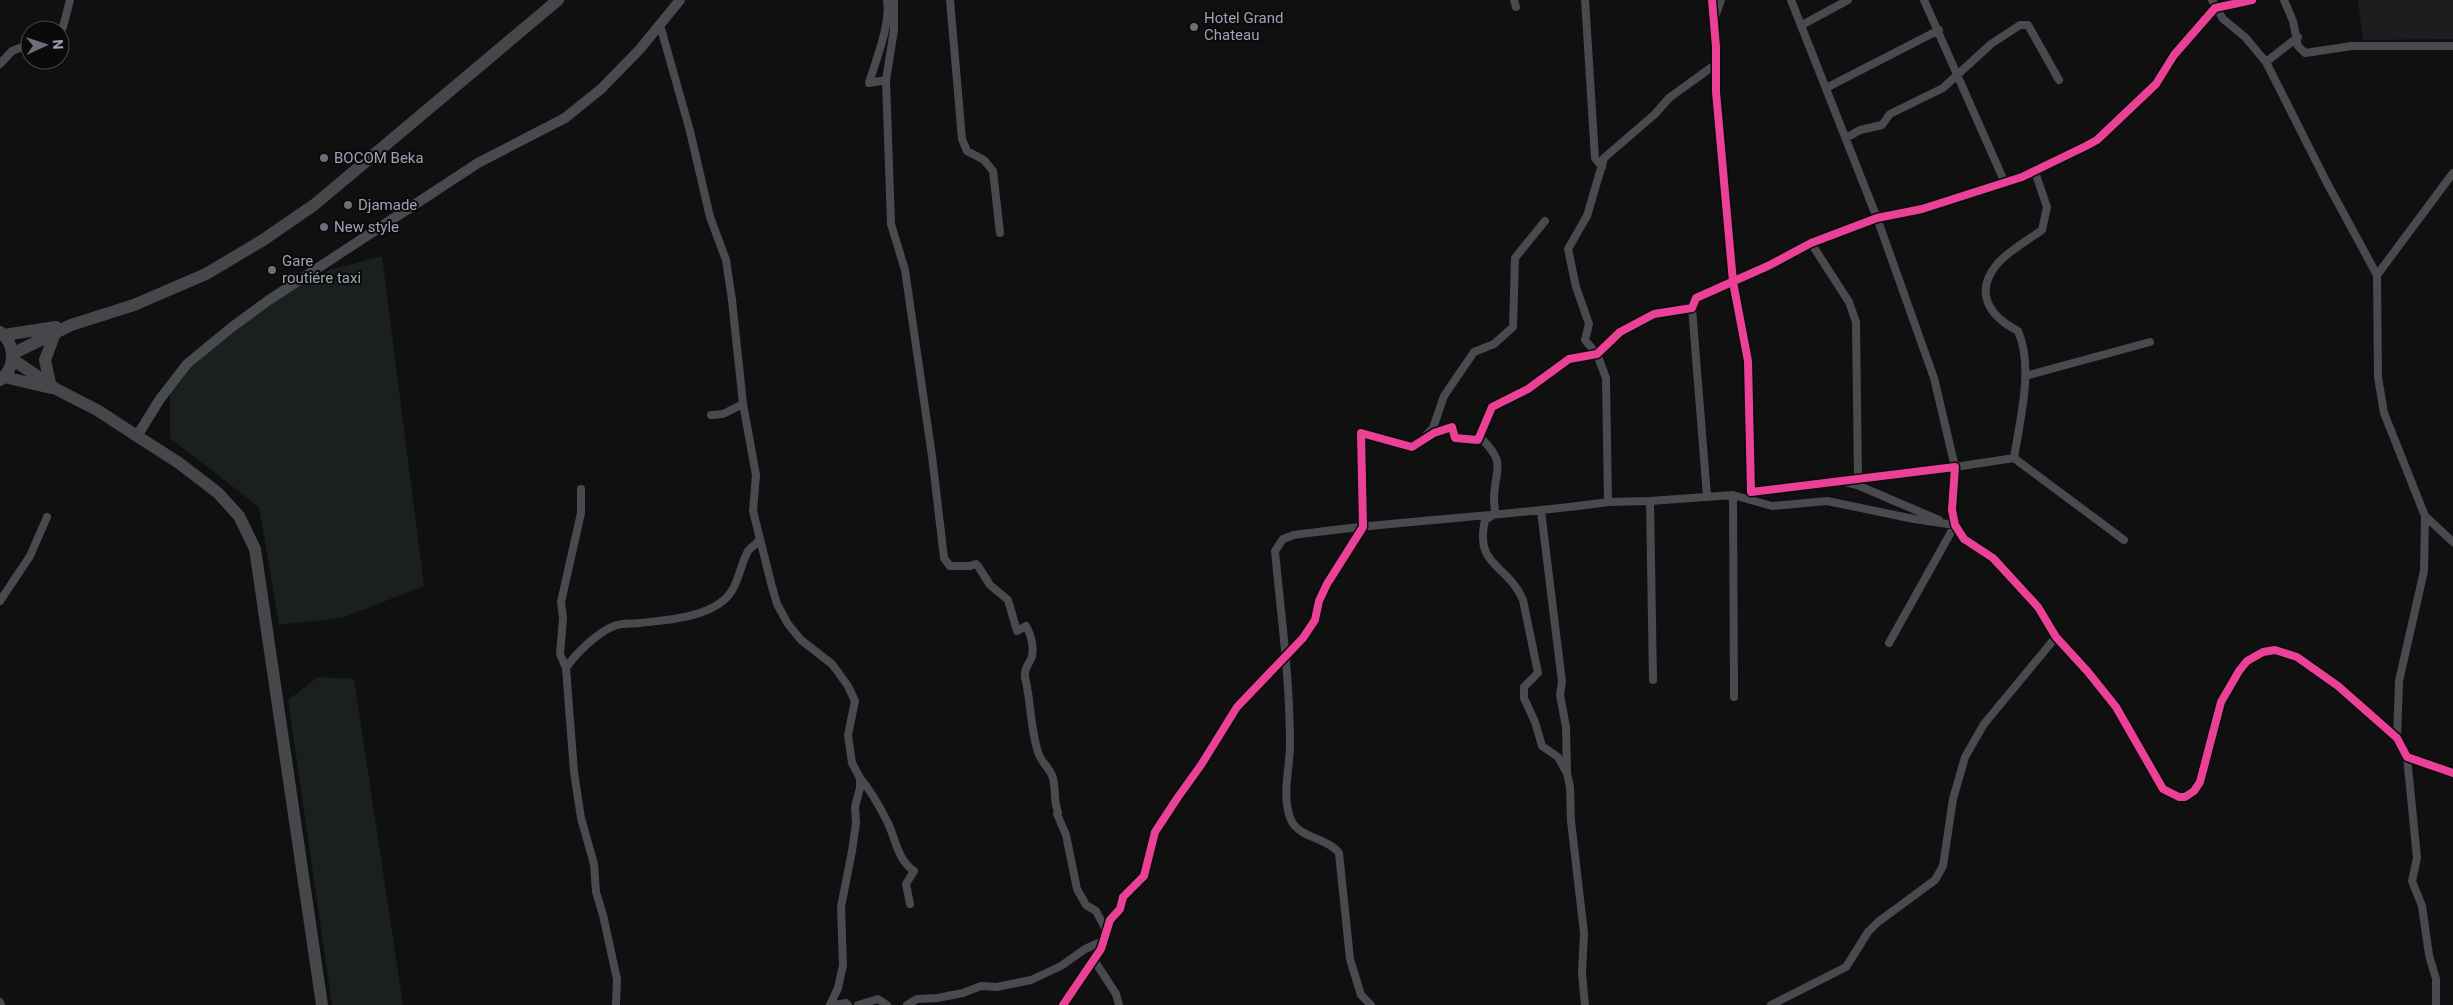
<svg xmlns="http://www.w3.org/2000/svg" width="2453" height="1005" viewBox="0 0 2453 1005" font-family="Roboto,sans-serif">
<rect width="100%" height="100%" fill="#101010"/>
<path fill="#1c1d1f" d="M 2358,0 L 2453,0 L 2453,39 L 2363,40 Z"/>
<path fill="#1a201b" d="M 382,256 L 424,586 L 342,618 L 279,625 L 259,507 L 170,438 L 170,391 L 205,349 L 247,312 L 330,270 Z
M 318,677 L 354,679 L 403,1005 L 332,1005 L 288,700 Z"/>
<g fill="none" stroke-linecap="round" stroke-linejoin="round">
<path stroke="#494a50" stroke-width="8" d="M 894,0 L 894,30 L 886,80 L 891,224 L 905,270 L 932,456 L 944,558 L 950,566 L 970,566 L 976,564 L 978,566 L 990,585 L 1008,600 L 1017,631 L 1026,626 C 1031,634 1035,650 1031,659 C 1028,665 1024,669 1025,677 C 1031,701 1030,727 1038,752 C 1040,761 1050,768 1053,778 C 1056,789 1053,800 1058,812 L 1057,814 L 1066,835 L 1077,889 L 1086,905 L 1096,911 L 1106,930
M 950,0 L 962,139 L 967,151 L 984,160 L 993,171 L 1000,233
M 1514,0 L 1516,7
M 1585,0 L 1595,158 L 1602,167
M 1712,0 L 1716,47 L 1716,92 L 1733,282 L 1748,361 L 1751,492 L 1955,467 L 1952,510 L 1955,525 L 1964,539 L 1993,558 L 2038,607 L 2056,637 L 2088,672 L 2116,707 L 2163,789 L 2179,797 L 2185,797 L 2194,791 L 2200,782 L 2221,702 L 2239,671 L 2247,661 L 2263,652 L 2275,650 L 2297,657 L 2338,686 L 2397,738 L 2407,757 L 2453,773
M 1791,0 L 1877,218 L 1934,378 L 1955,467 L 2014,458 C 2020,419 2034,367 2018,331 C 1989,316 1973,292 1998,263 C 2010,250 2028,240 2042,230 L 2047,207 L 2035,172
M 1924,0 L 2005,183
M 2212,0 L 2223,19 L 2245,37 L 2266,62 L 2326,181 L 2377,275
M 2284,0 L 2293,21 L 2298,46 L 2305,53 L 2352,46 L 2453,46
M 1715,17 L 1721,0
M 660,25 L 690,131 L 710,217 L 726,260 L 732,300 L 743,404 L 756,475 L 753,511 L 771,583 L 777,604 L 788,624 L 801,640 L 832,664 L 848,686 L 855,701 L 848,735 L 852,763 L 860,778 L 860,788 L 855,807 L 856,823 L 852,851 L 841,907 L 843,965 L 838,988 L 830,1005
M 1802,25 L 1848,0
M 60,32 L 63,27 L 70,0
M 2266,62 L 2298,37
M 0,64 L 12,51 L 30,44
M 1716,64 L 1669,98 L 1655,114 L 1604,158 L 1587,216 L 1568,249 L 1576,287 L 1589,324 L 1585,340 L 1597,354 L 1606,378 L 1608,502 L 1650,501 L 1733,495 L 1772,506 L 1827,501 L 1914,519 L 1955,525 L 1889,643
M 886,80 L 869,83 C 876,60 891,23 887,0
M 1826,88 L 1939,30
M 1846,138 L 1860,130 L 1882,125 L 1890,114 L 1943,88 L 1991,44 L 2020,25 L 2028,25 L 2059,80
M 1811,243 L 1849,302 L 1856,322 L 1858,479
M 1692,308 L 1707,496
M 2025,376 L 2150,342
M 711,415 L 723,414 L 743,404
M 1426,435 L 1433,428 L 1444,396 L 1474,352 L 1494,344 L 1513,327 L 1515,258 L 1545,221
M 1478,440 L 1482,439 C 1507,465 1495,467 1494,498 C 1494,503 1495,508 1495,514 L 1485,520 C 1474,567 1508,564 1523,600 L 1538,673 L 1524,687 L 1524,698 L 1535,722 L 1542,746 L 1558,757 L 1567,773 L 1570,787 L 1571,821 L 1584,933 L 1582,973 L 1585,1005
M 2014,458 L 2124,540
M 1848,483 L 1857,485 L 1939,520
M 1733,495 L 1734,697
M 1650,501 L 1653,680
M 1541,511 L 1562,682 L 1560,695 L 1566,727 L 1567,771
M 2425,516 L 2453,542
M 0,601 L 30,556 L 47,517
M 566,668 L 560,654 L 563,618 L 561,602 L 581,513 L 581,489
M 2397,738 L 2399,681 L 2424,571 L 2425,516 L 2384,413 L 2378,377 L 2377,275 L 2453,173
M 2407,757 L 2417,858 L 2412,881 L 2422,906 L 2429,955 L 2436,979 L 2436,1005
M 860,778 C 872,792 880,807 888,823 C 896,840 897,859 914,871 L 906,884 L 910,904
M 1094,960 L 1116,994 L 1119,1005
M 0,1002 L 1,1005
M 616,1005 L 617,979 L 603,915 L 596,892 L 594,864 L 581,818 L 574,772 L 566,668 C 575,654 598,632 614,626 C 621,623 633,624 640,623 C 667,620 703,618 724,600 C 738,588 739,569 747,553 C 749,547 755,547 759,540
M 835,1005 L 846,1003 L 848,1005
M 858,1005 L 878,999 L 887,1005
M 907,1005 L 917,999 L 937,998 L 963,993 L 981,986 L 997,987 L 1031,980 L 1061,966 L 1085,949 L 1103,941
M 1063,1005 L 1101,949 L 1110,920 L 1120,909 L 1123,897 L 1144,876 L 1155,832 L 1178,797 L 1201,765 L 1237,707 L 1303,638 L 1315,620 L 1319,601 L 1327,584 L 1363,527 L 1361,433 L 1412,447 L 1434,433 L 1452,427 L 1455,438 L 1478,440 L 1492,407 L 1528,389 L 1569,359 L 1597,354 L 1620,332 L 1654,314 L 1692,308 L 1696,298 L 1770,265 L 1811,243 L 1877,218 L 1922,209 L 2022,177 L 2086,146 L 2097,140 L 2156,84 L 2174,55 L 2215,8 L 2252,0
M 1371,1005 L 1361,995 L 1350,959 L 1339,853 C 1328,838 1299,838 1291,820 C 1281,797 1290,768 1290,744 C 1290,680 1281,615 1275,551 L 1283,539 L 1294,535 C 1398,520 1504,517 1608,502
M 1771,1005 L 1846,967 L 1868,932 L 1878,922 L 1935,880 L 1943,866 L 1953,799 L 1965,757 L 1984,724 L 2056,637"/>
<path stroke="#494a50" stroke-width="10" d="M 137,436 L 160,399 L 187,364 L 232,327 L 269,300 L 478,163 L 565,118 L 601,89 L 640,49 L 680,0"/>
<path stroke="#46464b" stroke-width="12" d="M 12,359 L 56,389 L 97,410 L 137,436 L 179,463 L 218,493 L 239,516 L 255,549 L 322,1005
M 4,377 L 51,388"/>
<path stroke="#46464b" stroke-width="12" d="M 0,332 C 16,344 16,368 0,380
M 4,335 L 56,327
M 12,354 L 71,325 L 134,305 L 206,274 L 263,240 L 314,205 L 558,0
M 50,383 L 45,360 L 55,333"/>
<defs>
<path id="cycleway" d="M 1712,0 L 1716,47 L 1716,92 L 1733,282 L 1748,361 L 1751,492 L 1955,467 L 1952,510 L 1955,525 L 1964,539 L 1993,558 L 2038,607 L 2056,637 L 2088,672 L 2116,707 L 2163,789 L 2179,797 L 2185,797 L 2194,791 L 2200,782 L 2221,702 L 2239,671 L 2247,661 L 2263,652 L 2275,650 L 2297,657 L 2338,686 L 2397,738 L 2407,757 L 2453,773
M 1063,1005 L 1101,949 L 1110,920 L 1120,909 L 1123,897 L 1144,876 L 1155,832 L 1178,797 L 1201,765 L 1237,707 L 1303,638 L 1315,620 L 1319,601 L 1327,584 L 1363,527 L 1361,433 L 1412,447 L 1434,433 L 1452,427 L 1455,438 L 1478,440 L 1492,407 L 1528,389 L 1569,359 L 1597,354 L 1620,332 L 1654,314 L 1692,308 L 1696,298 L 1770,265 L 1811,243 L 1877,218 L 1922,209 L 2022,177 L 2086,146 L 2097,140 L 2156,84 L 2174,55 L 2215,8 L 2252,0"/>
</defs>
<use href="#cycleway" stroke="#0a0a0b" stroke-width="11"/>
<use href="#cycleway" stroke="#ea4096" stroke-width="8"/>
</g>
<g fill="#6c6f7a" stroke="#0a0a0b" stroke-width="2">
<circle cx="1194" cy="27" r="5"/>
<circle cx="324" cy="158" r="5"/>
<circle cx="348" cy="205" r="5"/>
<circle cx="324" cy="227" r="5"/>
<circle cx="272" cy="270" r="5"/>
</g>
<g text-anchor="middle" stroke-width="4" stroke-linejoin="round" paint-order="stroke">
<g font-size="15" fill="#9ea2b3" stroke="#0a0a0b" text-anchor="start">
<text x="1204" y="23">Hotel Grand<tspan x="1204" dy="17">Chateau</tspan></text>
<text x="334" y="163">BOCOM Beka</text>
<text x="358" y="210">Djamade</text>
<text x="334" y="232">New style</text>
<text x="282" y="266">Gare<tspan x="282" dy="17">routiére taxi</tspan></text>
</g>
</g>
<g transform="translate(45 45) rotate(87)"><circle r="24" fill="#0a0a0b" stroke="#45474e"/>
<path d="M0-4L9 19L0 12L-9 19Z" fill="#6c6f7a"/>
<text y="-8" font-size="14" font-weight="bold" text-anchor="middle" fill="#9ea2b3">N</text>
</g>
</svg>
